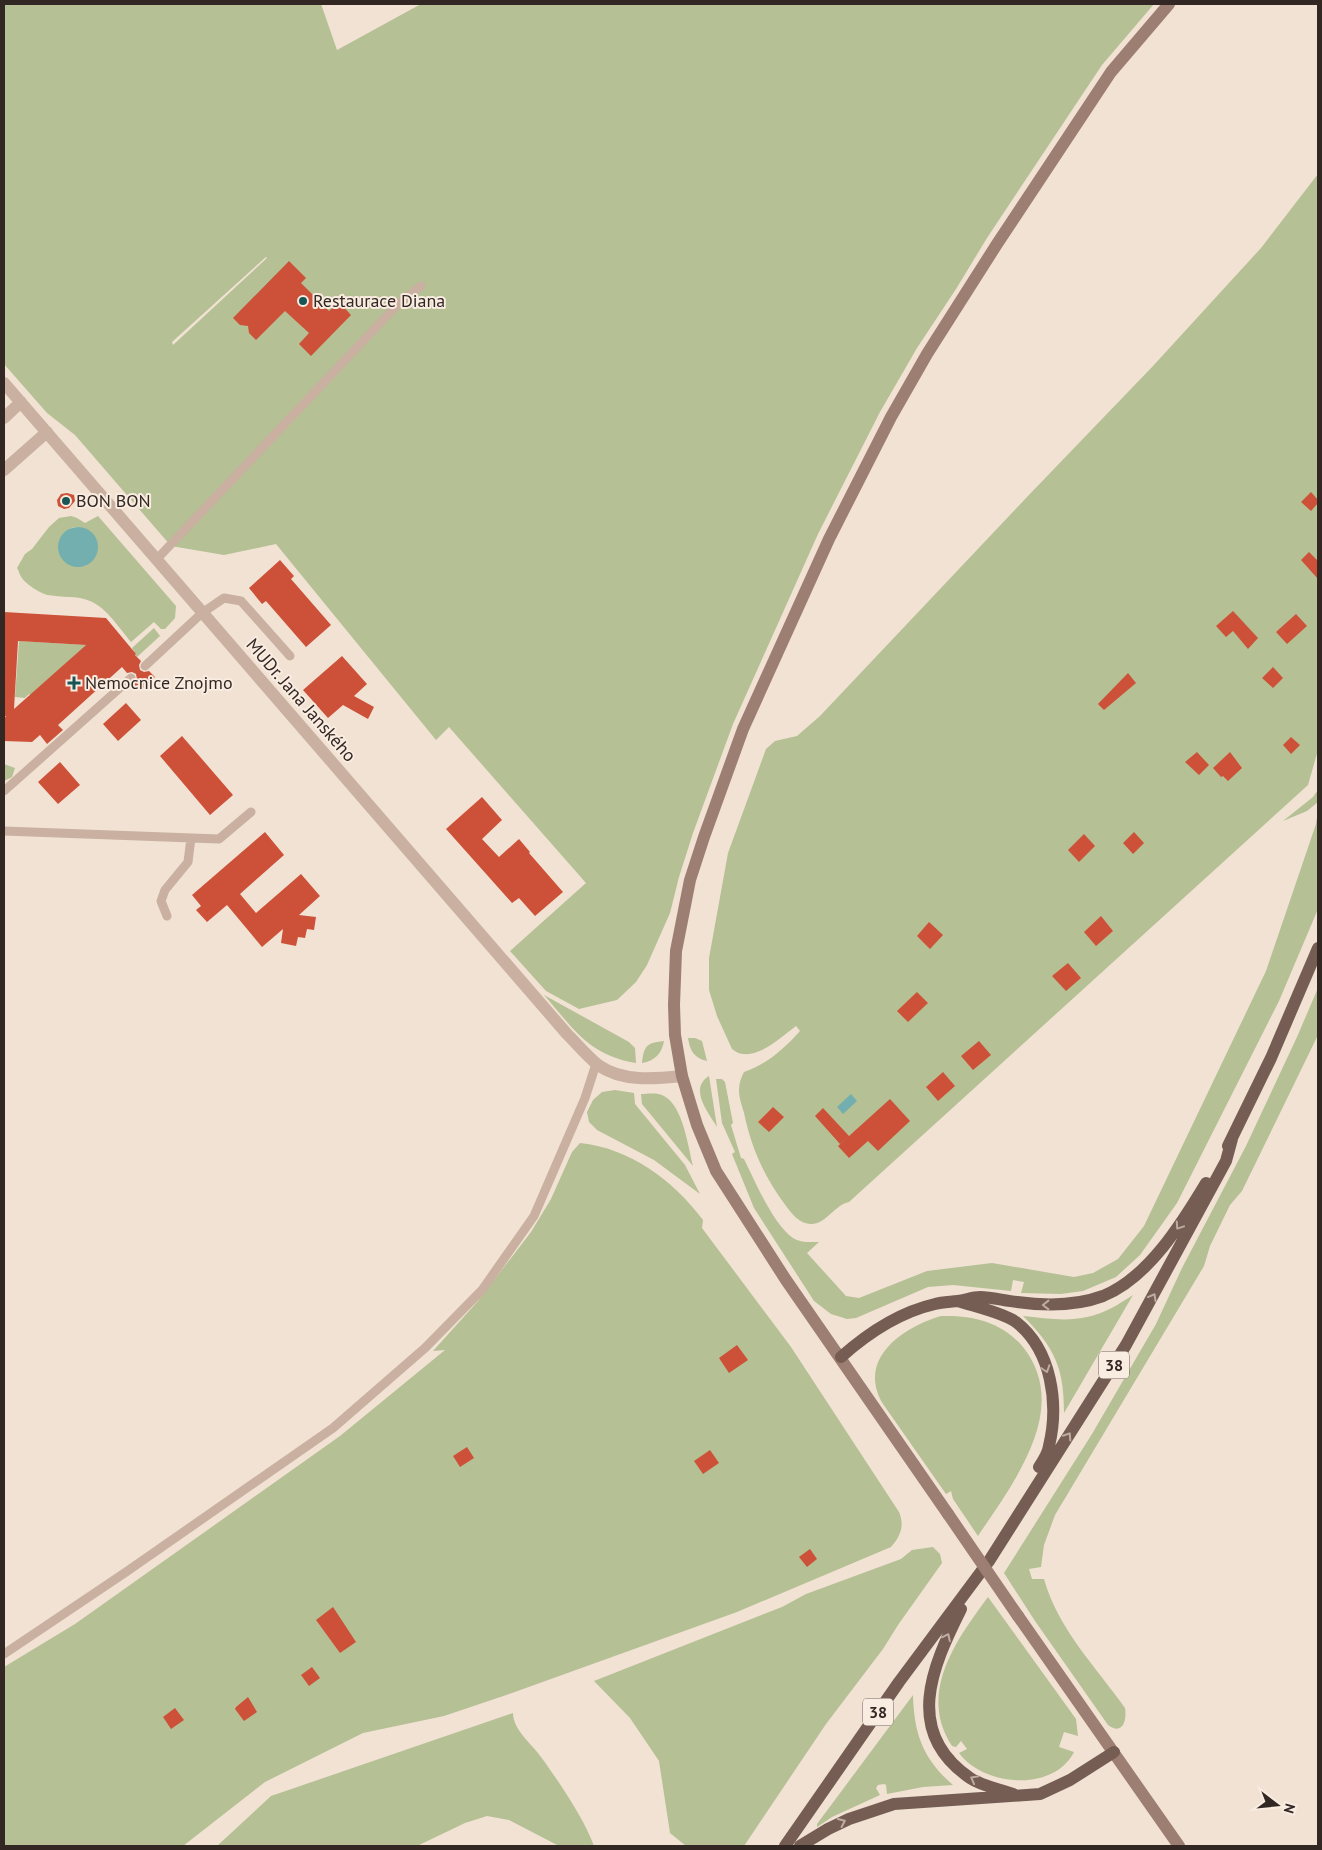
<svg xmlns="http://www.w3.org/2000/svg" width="1322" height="1850" viewBox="0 0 1322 1850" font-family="'PT Sans',sans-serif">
<rect width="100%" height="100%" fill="#f1e2d4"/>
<path fill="#b5c094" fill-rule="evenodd" d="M 4,4 L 321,4 L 337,50 L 421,4 L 1154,4 L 1102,65 L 987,238 L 956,289 L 917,348 L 880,412 L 818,534 L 733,724 L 693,833 L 679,877 L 670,913 L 647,965 L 636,982 L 617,1000 L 579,1009 L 546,991 L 510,951 L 586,883 L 449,727 L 436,740 L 276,544 L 224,555 L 171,546 L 75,435 L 47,413 L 4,364 ZM 266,257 L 267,258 L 173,345 L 172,342 Z
M 1318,174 L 1318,750 L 1308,785 L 849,1202 C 834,1205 826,1225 810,1224 C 799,1223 792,1214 786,1206 C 764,1176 752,1150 744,1113 C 742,1106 739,1098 739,1090 C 739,1083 741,1078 744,1072 C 767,1064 784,1049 800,1031 L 796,1026 C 781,1037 762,1056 743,1054 C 739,1054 735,1051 732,1049 L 717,1016 L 709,990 L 709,958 L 728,853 L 766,749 L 775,741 L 797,736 L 820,716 L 1027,497 L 1153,366 L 1261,248 Z
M 71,516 L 77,518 L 85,523 L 98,516 L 176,606 L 175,618 L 165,629 L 161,629 L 154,622 L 131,642 C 120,629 107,608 90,601 C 77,595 62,598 48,595 C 41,594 26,584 22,578 C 20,576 19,571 17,568 L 25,554 L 32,549 L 49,527 L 59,518 ZM 76,527 C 92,530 101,540 95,557 L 85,566 L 62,535 L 71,528 Z
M 154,628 L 160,636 L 137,657 L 132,648 Z
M 19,641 L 86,645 L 31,695 L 29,694 L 25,698 L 15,697 Z
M 4,764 L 15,768 L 12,777 L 4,781 Z
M 1318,790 L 1318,802 L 1307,811 L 1283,821 L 1313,797 Z
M 1318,810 L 1318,909 L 1279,1001 L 1177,1203 L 1140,1255 L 1116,1277 L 1083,1291 L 1061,1294 L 1021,1293 L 1024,1282 L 1013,1280 L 1011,1291 L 953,1285 L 928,1287 L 856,1318 L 847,1319 L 831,1314 L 814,1301 L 754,1208 L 732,1154 L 735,1152 L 722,1123 L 716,1079 L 722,1079 L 725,1082 L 733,1123 L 731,1125 L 741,1158 L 744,1159 C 755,1181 773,1224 793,1238 C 801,1243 810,1242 819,1242 L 807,1253 L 846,1296 L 859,1298 L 927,1271 L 992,1263 L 1074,1277 L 1093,1273 L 1118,1259 L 1144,1226 L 1266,971 L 1316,824 Z
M 1318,988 L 1318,1035 L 1242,1191 L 1230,1205 L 1210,1246 L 1204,1266 L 1055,1515 L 1044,1545 L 1041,1567 L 1029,1569 L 1032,1579 L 1044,1579 C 1058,1629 1096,1667 1125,1708 C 1127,1720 1123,1736 1108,1725 L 1035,1621 L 1004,1573 L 1092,1434 L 1156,1324 L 1182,1268 L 1246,1146 L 1297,1037 Z
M 544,995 L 629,1042 L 635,1048 L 636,1063 C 588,1055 574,1029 544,995 Z
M 688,1038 L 695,1038 L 702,1041 L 707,1061 C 694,1058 690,1051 688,1038 Z
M 664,1041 C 662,1053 655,1061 642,1063 C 644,1045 647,1043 664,1041 Z
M 709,1076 L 717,1127 C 709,1113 688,1089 709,1076 Z
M 615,1090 L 634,1093 L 635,1104 L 685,1165 L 700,1194 L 654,1160 L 597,1130 L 589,1122 L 587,1112 L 593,1100 L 602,1092 Z
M 641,1094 C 648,1094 657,1092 664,1096 C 683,1106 688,1146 693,1166 L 642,1104 Z
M 580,1143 C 630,1148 674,1181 703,1220 L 702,1228 L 791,1347 L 899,1512 C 905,1526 900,1537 891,1547 L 737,1612 L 512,1693 L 444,1716 L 363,1733 L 265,1782 L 183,1846 L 4,1846 L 4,1667 L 75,1624 L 340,1436 L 445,1350 L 433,1351 L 478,1301 L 531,1232 L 551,1199 L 572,1152 Z
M 1133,1295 L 1064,1413 C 1064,1368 1055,1348 1023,1316 C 1044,1318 1066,1322 1087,1317 C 1104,1314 1119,1304 1133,1295 Z
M 941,1316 C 973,1315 1002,1322 1023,1347 C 1072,1409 1013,1483 978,1536 L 953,1499 L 951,1491 L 946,1494 L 883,1404 C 856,1359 903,1327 941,1316 Z
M 933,1547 L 940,1554 L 942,1563 L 898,1625 L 883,1649 L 826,1724 L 744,1846 L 686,1846 L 670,1833 L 659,1761 L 630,1718 L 594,1681 L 782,1607 L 806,1594 L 901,1559 L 912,1550 Z
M 988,1597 L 1076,1719 L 1078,1736 L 1064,1732 L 1059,1747 L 1074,1752 C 1053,1793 983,1786 959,1753 L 967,1749 L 961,1741 L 956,1747 L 952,1746 C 917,1693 957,1639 988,1597 Z
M 913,1695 C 914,1734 923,1759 953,1785 L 923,1787 L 887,1794 L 886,1785 L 884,1784 L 878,1785 L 876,1788 L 880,1795 L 832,1817 L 817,1827 L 817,1824 Z
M 513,1713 C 513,1730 532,1744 541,1757 C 559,1782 584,1818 594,1846 L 559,1846 L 509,1820 L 487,1816 L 465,1823 L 417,1846 L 217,1846 L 271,1796 Z"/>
<path fill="#72afae" d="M58 547a20 20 0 1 1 40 0a20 20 0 1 1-40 0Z
M 851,1094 L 857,1101 L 843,1114 L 837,1107 Z"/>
<path fill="#cc5138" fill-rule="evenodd" d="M 289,261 L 306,278 L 301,283 L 329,311 L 339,302 L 351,315 L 311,356 L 299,344 L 309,333 L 285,311 L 256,340 L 249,333 L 248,326 L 240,325 L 233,318 Z
M 1311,492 L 1318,500 L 1318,503 L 1311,511 L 1301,502 Z
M 67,493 L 74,495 L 75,501 L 69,508 L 64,509 L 58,506 L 57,500 L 61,494 Z
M 1309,552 L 1318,561 L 1318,579 L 1301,560 Z
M 280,560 L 294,576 L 291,579 L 331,625 L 306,647 L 266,601 L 262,604 L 249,588 Z
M 1233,611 L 1258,638 L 1248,649 L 1233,631 L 1226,637 L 1216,626 Z
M 4,612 L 106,618 L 136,654 L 135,655 L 141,661 L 139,665 L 140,670 L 144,672 L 149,671 L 155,677 L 140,691 L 134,684 L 137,679 L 136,674 L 132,672 L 127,673 L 122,667 L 58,725 L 63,730 L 47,744 L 40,735 L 32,742 L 4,741 L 4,719 L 6,716 L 4,716 ZM 18,641 L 86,645 L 14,709 Z
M 1296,614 L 1307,626 L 1287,644 L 1276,632 Z
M 342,656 L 367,684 L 354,696 L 374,707 L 368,719 L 343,705 L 328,718 L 303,690 Z
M 1273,667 L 1283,678 L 1273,688 L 1262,678 Z
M 1128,673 L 1136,683 L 1104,710 L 1098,704 Z
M 126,703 L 141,720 L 118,741 L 103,724 Z
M 182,736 L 233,795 L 210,815 L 160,756 Z
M 1291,737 L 1300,745 L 1291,754 L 1283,745 Z
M 1197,752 L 1209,765 L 1199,775 L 1185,762 Z
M 1230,752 L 1242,768 L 1228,781 L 1223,776 L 1221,777 L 1213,768 Z
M 60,762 L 80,785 L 58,804 L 38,782 Z
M 482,797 L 502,820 L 482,839 L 499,857 L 519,839 L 530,852 L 529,853 L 563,892 L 535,916 L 519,898 L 512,903 L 446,829 Z
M 265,832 L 284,855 L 240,894 L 256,913 L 301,874 L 320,896 L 299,915 L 316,917 L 314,930 L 307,929 L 305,938 L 298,937 L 296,946 L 281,943 L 283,929 L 262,947 L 227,905 L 207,922 L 196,910 L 201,906 L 192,895 Z
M 1134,832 L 1144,843 L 1133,854 L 1123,843 Z
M 1084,834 L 1095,846 L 1079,862 L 1068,850 Z
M 1101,916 L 1113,931 L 1096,946 L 1084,932 Z
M 929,922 L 943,935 L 930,949 L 917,936 Z
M 1068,963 L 1081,978 L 1066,991 L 1052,976 Z
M 917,992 L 928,1003 L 908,1022 L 897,1011 Z
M 979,1041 L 991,1055 L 973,1070 L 961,1056 Z
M 943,1072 L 955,1086 L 938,1101 L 926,1087 Z
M 890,1099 L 910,1121 L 878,1151 L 868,1141 L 849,1158 L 838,1146 Z
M 773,1107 L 784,1117 L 769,1132 L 758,1122 Z
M 823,1108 L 849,1136 L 840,1144 L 815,1116 Z
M 737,1345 L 748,1360 L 729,1373 L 719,1358 Z
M 467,1447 L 474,1458 L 460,1467 L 453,1456 Z
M 710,1450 L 719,1463 L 703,1474 L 694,1461 Z
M 810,1549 L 817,1559 L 807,1567 L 799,1557 Z
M 333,1607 L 356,1642 L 340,1653 L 316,1620 Z
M 312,1667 L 320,1678 L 309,1686 L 301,1675 Z
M 248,1697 L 257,1712 L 244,1721 L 235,1709 L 236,1707 Z
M 175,1708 L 184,1720 L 171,1729 L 163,1717 Z"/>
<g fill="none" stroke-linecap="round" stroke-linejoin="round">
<path stroke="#c9b0a0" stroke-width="9" d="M 156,560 L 398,304 L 421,286
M 145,666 L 202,613 L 224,598 L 241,601 L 290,656
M 4,791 L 131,678
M 4,831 L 219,839 L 251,812
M 167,916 L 161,901 L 165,890 L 188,862 L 191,838
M 4,1654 L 126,1572 L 333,1428 L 425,1348 L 482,1290 L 534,1216 L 585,1098 L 596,1064"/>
<path stroke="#c9b0a0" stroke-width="12" d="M 4,383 L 567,1034 C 577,1044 587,1056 598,1065 C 622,1082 654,1079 682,1076
M 4,418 L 21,402
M 4,470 L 47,432"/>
<path stroke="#9d7e72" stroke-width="12" d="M 948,1514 L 786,1280 L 716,1171 L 697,1125 L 682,1076 L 675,1035 L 674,1005 L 676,951 L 690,880 L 704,837 L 743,729 L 829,539 L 891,417 L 927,354 L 997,244 L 1111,72 L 1169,4
M 1018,1616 L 1179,1846"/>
<path stroke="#765d54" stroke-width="12" d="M 1228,1146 L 1271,1058 L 1318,948
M 958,1301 C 973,1306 1004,1313 1016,1322 C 1052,1350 1059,1404 1049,1446 C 1048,1453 1043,1461 1039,1467
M 841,1357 C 868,1333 900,1312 935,1304 C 942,1302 950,1302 958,1301 C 965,1300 973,1297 980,1297 C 992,1297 1005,1301 1017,1302 C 1046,1306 1076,1306 1103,1296 C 1148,1278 1182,1223 1206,1183
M 961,1609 C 932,1667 903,1732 970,1778 C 982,1786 999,1789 1013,1794
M 785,1846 L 899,1682 L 989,1561 L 1126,1345 L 1226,1161 L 1232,1139
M 800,1846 L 828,1829 L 849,1819 L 894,1804 L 1040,1794 L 1070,1780 L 1114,1752"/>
<path stroke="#9d7e72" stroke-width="12" d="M 948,1514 L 1018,1616"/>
</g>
<defs><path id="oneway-chevron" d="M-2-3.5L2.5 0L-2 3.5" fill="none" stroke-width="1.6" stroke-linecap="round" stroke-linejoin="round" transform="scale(1.25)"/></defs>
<g stroke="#beaca1">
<use href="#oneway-chevron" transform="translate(1179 1226) rotate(124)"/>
<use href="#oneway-chevron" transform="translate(1153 1297) rotate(-61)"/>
<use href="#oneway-chevron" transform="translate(1046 1305) rotate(-180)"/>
<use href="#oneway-chevron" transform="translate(1046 1369) rotate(72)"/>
<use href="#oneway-chevron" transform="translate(1068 1436) rotate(-57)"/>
<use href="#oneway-chevron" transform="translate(947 1637) rotate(-64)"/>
<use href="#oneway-chevron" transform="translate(974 1779) rotate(-151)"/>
<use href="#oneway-chevron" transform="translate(842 1822) rotate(-25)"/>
</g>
<g fill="#185655" stroke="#f9ece0" stroke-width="2">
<circle cx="303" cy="301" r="5"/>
<circle cx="66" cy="501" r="5"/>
<path d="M71.5 675.5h5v5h5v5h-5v5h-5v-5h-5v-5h5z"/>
</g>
<g text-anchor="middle" stroke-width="4" stroke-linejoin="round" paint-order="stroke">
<g fill="#f9ece0" stroke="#6e625c" stroke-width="1">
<rect x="1099" y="1351.5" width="30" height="27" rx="4"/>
<rect x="863" y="1698.5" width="30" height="27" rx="4"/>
</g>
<g font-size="16" font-weight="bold" fill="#332724">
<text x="1114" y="1371">38</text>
<text x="878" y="1718">38</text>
</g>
<g font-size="18" fill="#332724" stroke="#f9ece0" text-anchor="start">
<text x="313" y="307">Restaurace Diana</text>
<text x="76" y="507">BON BON</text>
<text x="85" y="689">Nemocnice Znojmo</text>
</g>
<g font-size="18" fill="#332724" stroke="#f9ece0">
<text transform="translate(301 700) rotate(49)" y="6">MUDr. Jana Janského</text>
</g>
</g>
<rect width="1322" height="1850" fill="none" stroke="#332724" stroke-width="10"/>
<g transform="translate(1277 1805) rotate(106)" stroke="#f9ece0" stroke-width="4" paint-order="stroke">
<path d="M0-4L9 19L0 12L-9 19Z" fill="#332724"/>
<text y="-8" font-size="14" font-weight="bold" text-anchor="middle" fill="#332724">N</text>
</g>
</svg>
